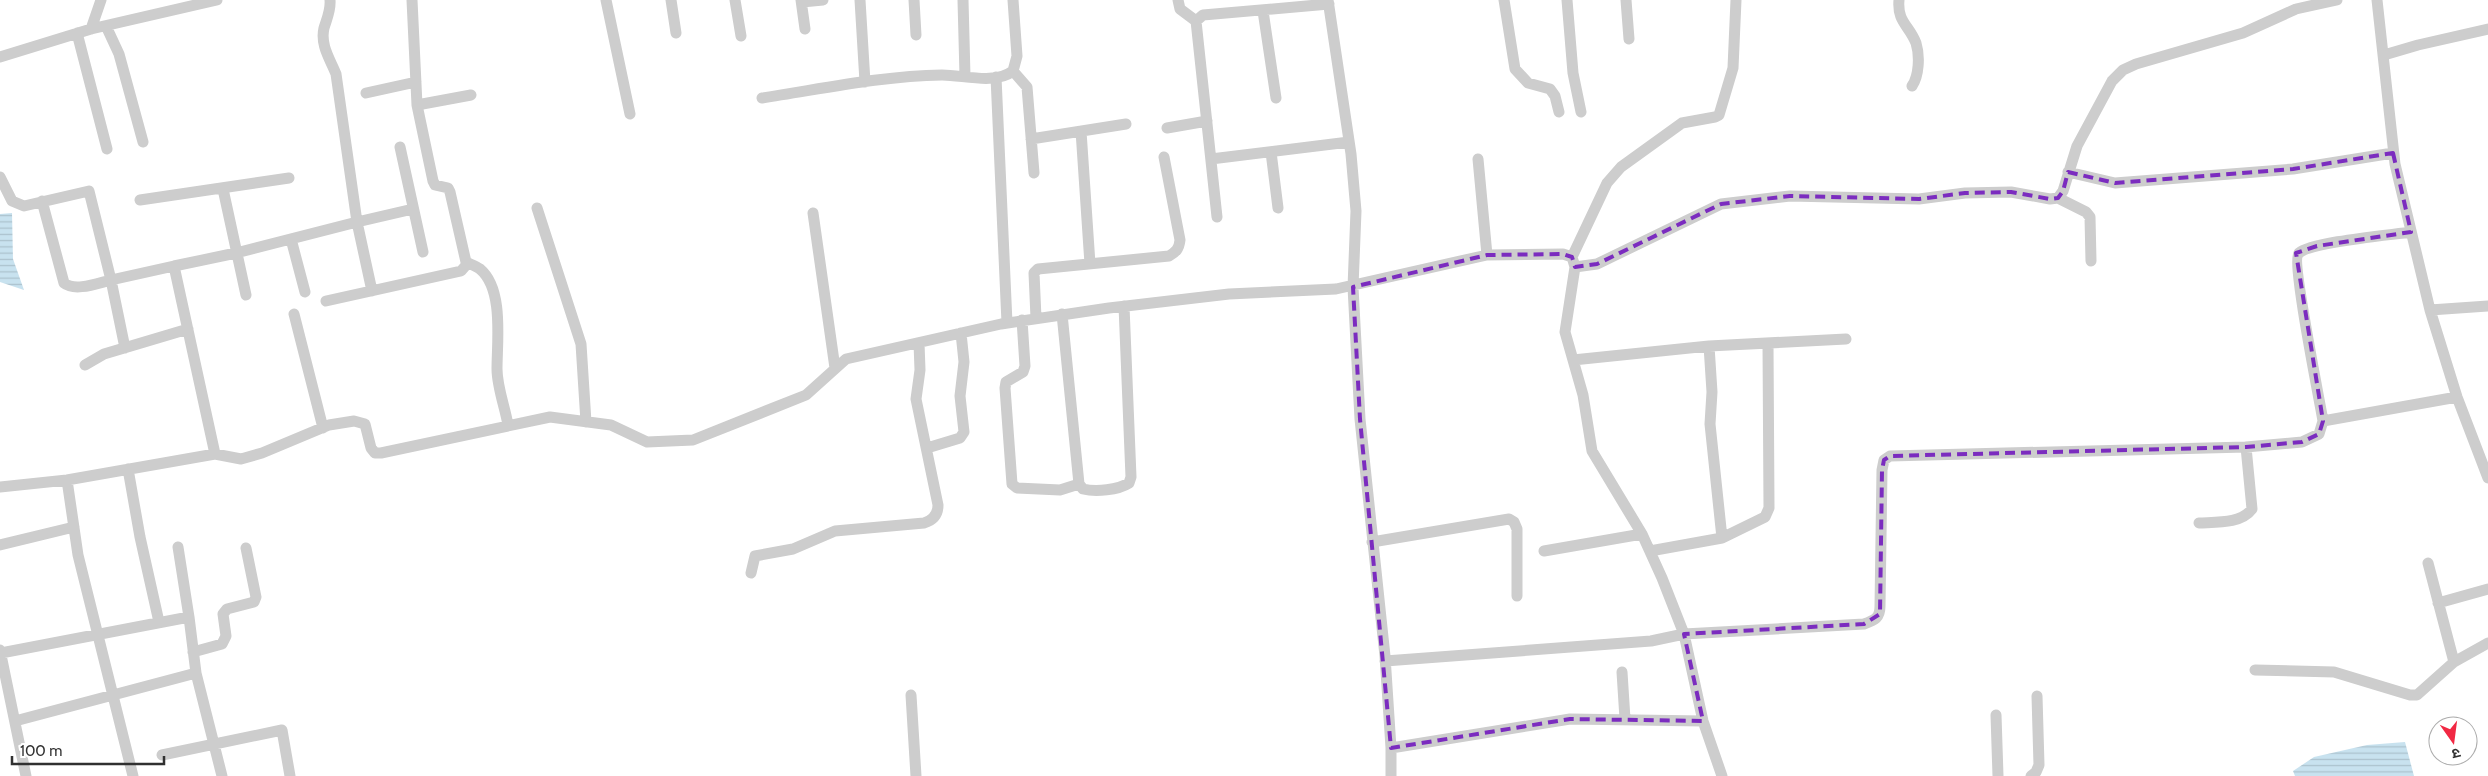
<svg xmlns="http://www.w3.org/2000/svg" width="2488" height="776" viewBox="0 0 2488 776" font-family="Cabin,'Noto Sans Devanagari',sans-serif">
<defs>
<pattern id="water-rules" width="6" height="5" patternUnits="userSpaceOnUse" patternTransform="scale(1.25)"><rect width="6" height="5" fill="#c8e2ef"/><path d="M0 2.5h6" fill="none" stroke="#acc2cd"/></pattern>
</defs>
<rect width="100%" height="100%" fill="#fff"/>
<path fill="url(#water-rules)" d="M 12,213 L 13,259 L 24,290 L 0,282 L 0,214 Z
M 2405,742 L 2414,776 L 2295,776 L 2293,771 L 2314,757 L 2367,745 Z"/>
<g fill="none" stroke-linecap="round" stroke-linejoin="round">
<path stroke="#cdcdcd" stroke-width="11" d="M 412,0 L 417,105 L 433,181 L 435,185 L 448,188 L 450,192 L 466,262 C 470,264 476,266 480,269 C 504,289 497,341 497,369 C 497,387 505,407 508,425
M 606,0 L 630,114
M 671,0 L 676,33
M 735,0 L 741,36
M 801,0 L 805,29
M 860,0 L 865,82
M 914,0 L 916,35
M 963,0 L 965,76
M 1178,0 L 1180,9 L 1196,21
M 1328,0 L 1351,154 L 1356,211 L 1353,287 L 1360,419 L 1385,656 L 1391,748 L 1391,776
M 1504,0 L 1515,69 L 1528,83 L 1550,89 L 1555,96 L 1559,112
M 1567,0 L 1573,73 L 1581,112
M 1626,0 L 1629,39
M 1899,0 C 1897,22 1909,25 1916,43 C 1920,56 1919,76 1912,86
M 2377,0 L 2395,164 L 2430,310 L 2457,397 L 2488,478
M 802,2 L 823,0
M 1263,11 L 1276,98
M 106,26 L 119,54 L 143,142
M 91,29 L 101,0
M 77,33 L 107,149
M 2384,55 L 2418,45 L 2488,29
M 0,57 L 91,29 L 217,0
M 1013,71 L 1027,87 L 1034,173
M 996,77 L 1007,323
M 366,93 L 416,82
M 762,98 C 822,89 881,76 942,75 C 964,75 994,85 1013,71 L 1017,56 L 1013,0
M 417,105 L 471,95
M 1167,128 L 1207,121
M 1081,131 L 1090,264
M 1031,139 L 1126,124
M 400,147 L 423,252
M 1271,152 L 1278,208
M 1211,159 L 1349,142
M 1478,159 L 1487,255
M 2068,172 L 2115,183 L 2293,169 L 2393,153
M 0,177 L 12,201 L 24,206 L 89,191 L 111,280 L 174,266
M 223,189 L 246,295
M 2058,198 L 2086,212 L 2090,217 L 2091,261
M 140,200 L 289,178
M 42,201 L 64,283 C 75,292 98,283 111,280 L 125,348
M 537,208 L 581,344 L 586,422
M 813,213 L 835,368
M 1217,217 L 1196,21 L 1203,15 L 1329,4
M 291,239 L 305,292
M 1572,257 L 1607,183 L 1621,167 L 1682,123 L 1715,117 L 1719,115 L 1733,68 L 1736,0
M 1575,267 L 1597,264 L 1721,204 L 1790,196 L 1919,199 L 1965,193 L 2011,192 L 2050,199 L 2058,198 L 2063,191 L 2077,146 L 2112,81 L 2123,70 L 2136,64 L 2243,33 L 2296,9 L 2337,0
M 372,291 L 357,222 L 413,209
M 326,301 L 461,271 L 468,263
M 2430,310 L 2488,306
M 294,314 L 323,428
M 1062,314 L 1079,484 L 1083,489 C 1096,492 1118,490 1129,483 L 1131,477 L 1124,306
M 1036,318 L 1034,273 L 1038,269 L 1169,256 C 1176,252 1179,249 1180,240 L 1164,157
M 1022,320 L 1025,366 L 1023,372 L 1006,382 L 1005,388 L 1012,484 L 1017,488 L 1060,490 L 1079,484
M 1709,346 L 1712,392 L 1710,424 L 1722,538
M 1573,360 L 1709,346 L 1846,339
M 85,365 L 104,354 L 188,329
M 2323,421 L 2457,397
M 927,448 L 960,438 L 964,432 L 960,396 L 964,362 L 961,333
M 215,454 L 174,266 L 236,253 L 357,222 L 336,74 C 330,59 320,45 324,28 C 327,18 331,10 330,0
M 128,469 L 140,537 L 159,622
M 67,480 L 78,555 L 133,776
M 0,487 L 67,480 L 215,454 L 241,459 L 262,453 L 329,425 L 354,421 L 365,424 L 371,448 L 375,453 L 381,453 L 550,417 L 611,425 L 647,442 L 693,440 L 806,395 L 846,359 L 1001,324 L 1109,308 L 1229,294 L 1336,289 L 1487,255 L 1563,254 L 1572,257 L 1575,267 L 1565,332 L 1583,395 L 1592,451 L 1642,534 L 1662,578 L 1684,634 L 1703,721 L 1722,776
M 2199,523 C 2216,522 2241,524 2252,509 L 2246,447
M 1372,542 L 1509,519 L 1514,522 L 1517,529 L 1517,596
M 0,545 L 74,527
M 178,547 L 189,617
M 1544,551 L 1642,534
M 1650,551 L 1722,538 L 1765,517 L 1769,508 L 1768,344
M 2428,563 L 2454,662
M 751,573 L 755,556 L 793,549 L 835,531 L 924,523 C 934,520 938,514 938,505 L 916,399 L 920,370 L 919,343
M 2438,603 L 2488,589
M 0,650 L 26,776
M 193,652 L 222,644 L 226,636 L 223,614 L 227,609 L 254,602 L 256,597 L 246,548
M 1,653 L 189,617 L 196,673 L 222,776
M 1385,661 L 1651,641 L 1684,634 L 1864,624 C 1875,620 1880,618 1880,606 L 1882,470 L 1884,460 L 1890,456 L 2246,447 L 2302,442 L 2319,434 L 2323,421 C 2320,402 2291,260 2299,253 C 2311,242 2391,235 2411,232
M 2255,670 L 2334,672 L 2410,695 L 2417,695 L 2454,662 L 2488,643
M 1622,672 L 1625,719
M 911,695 L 916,776
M 1996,715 L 1998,776
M 15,721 L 196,673
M 1391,748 L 1570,719 L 1703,721
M 162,755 L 282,730 L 290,776
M 2031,776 L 2036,772 L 2039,765 L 2037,696"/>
</g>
<path fill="none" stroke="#7b2cbf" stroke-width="4" stroke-dasharray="10 6" stroke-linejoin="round" d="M 2393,153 L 2411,232 L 2317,246 L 2296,253 L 2323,421 L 2319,434 L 2302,442 L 2246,447 L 1890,456 L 1884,460 L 1882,470 L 1880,614 L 1864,624 L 1684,634 L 1703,721 L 1570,719 L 1391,748 L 1360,419 L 1353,287 L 1487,255 L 1563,254 L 1572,257 L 1575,267 L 1597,264 L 1721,204 L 1790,196 L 1919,199 L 1965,193 L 2011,192 L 2050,199 L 2058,198 L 2063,191 L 2068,172 L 2115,183 L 2293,169 Z"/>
<g transform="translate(2453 741) rotate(166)"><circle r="24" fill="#ffffff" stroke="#acacac"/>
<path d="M0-4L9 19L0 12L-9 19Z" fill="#f12843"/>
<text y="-8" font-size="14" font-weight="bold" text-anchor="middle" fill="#303030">उ</text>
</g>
<path d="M12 756v8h152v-8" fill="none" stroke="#303030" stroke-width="2.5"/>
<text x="20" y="756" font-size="15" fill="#303030" stroke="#ffffff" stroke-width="4" paint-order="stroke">100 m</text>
</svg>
